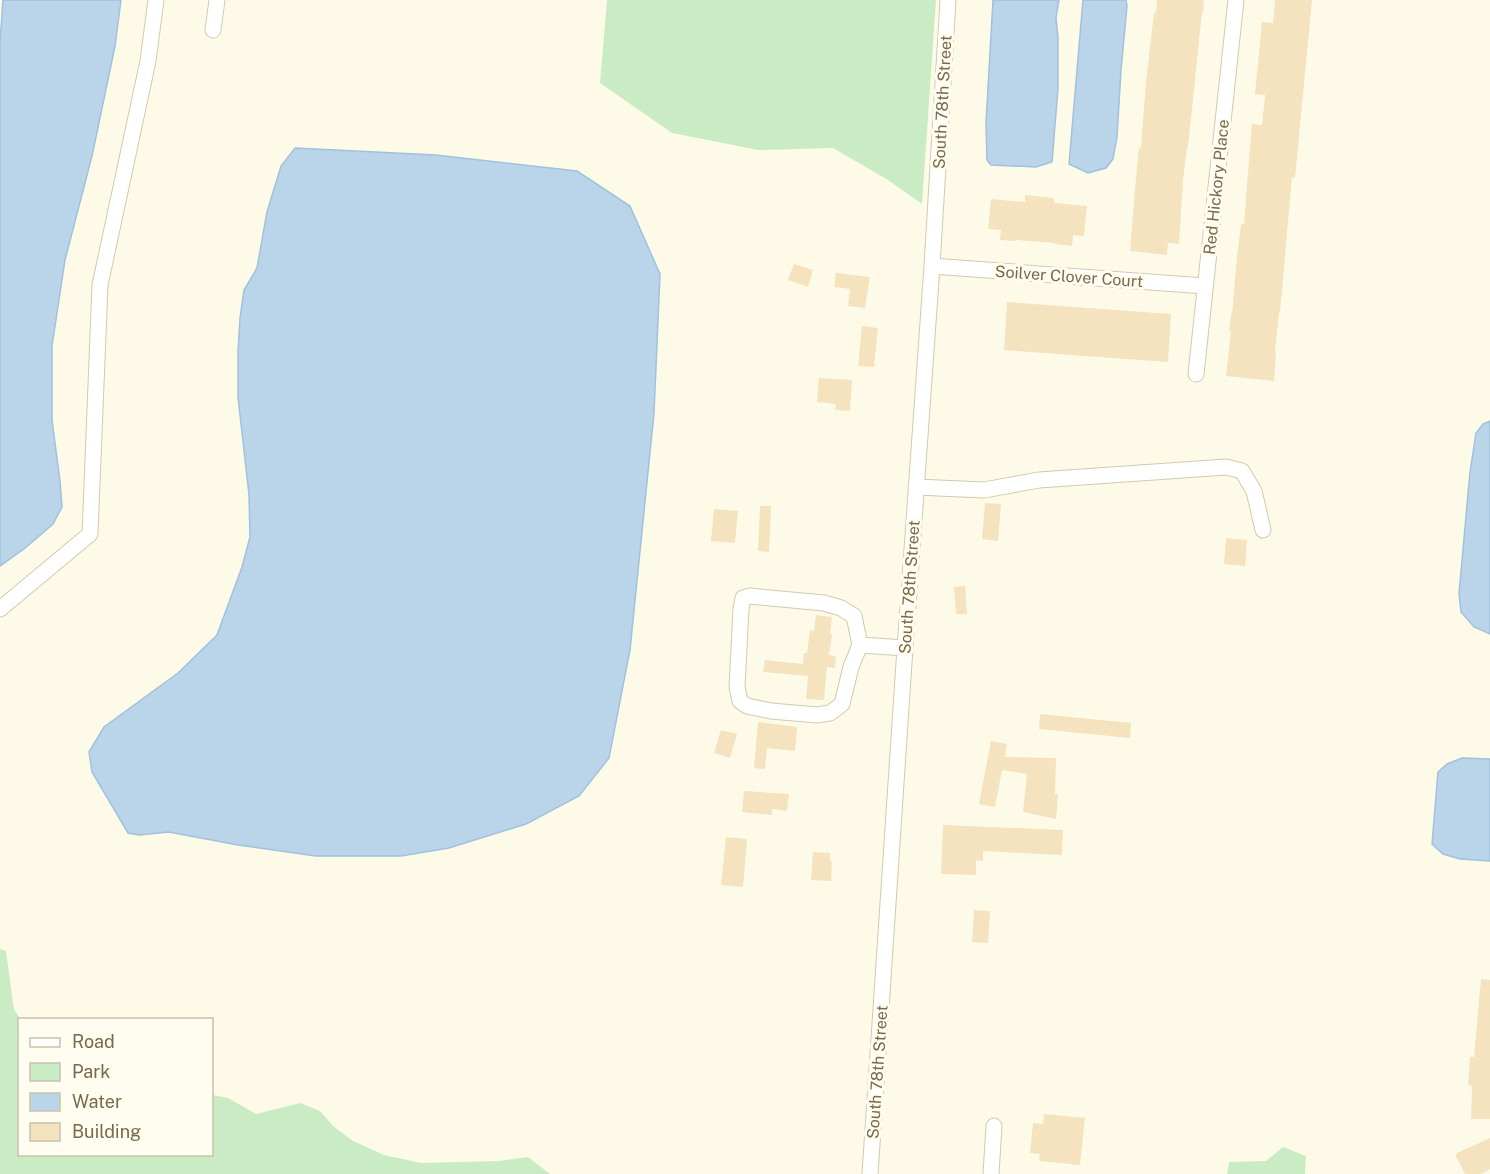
<svg xmlns="http://www.w3.org/2000/svg" width="1490" height="1174" viewBox="0 0 1490 1174" font-family="'Public Sans',sans-serif">
<rect width="100%" height="100%" fill="#fdfbe8"/>
<path fill="#caecc4" d="M 607,0 L 936,0 L 922,204 L 888,180 L 833,148 L 758,150 L 672,133 L 600,83 Z
M 0,949 L 6,951 L 14,1010 L 21,1019 L 20,1020 L 20,1154 L 212,1154 L 212,1095 L 228,1098 L 256,1114 L 300,1103 L 320,1111 L 333,1126 L 353,1141 L 384,1155 L 421,1163 L 499,1161 L 528,1157 L 550,1174 L 0,1174 Z
M 1283,1147 L 1306,1156 L 1305,1174 L 1227,1174 L 1229,1162 L 1266,1161 Z"/>
<path fill="#bad5e9" stroke="#a0c2db" stroke-width="1.5" d="M 3,0 L 121,0 L 115,46 L 92,156 L 65,260 L 52,346 L 52,420 L 60,481 L 62,507 L 53,524 L 24,549 L 0,566 L 0,42 Z
M 993,0 L 1059,0 L 1056,18 L 1058,38 L 1058,88 L 1052,162 L 1036,167 L 991,165 L 987,160 L 986,123 Z
M 1083,0 L 1126,0 L 1127,6 L 1121,70 L 1117,137 L 1113,159 L 1106,168 L 1088,173 L 1069,164 Z
M 295,148 L 436,155 L 577,171 L 630,206 L 660,274 L 654,413 L 630,650 L 609,758 L 579,796 L 526,824 L 449,848 L 401,856 L 316,856 L 238,845 L 169,832 L 139,835 L 128,833 L 92,772 L 89,752 L 104,727 L 178,673 L 217,635 L 242,567 L 250,537 L 249,495 L 238,397 L 238,352 L 240,318 L 244,290 L 257,268 L 267,212 L 281,166 Z
M 1490,421 L 1490,634 L 1474,627 L 1461,612 L 1459,594 L 1470,472 L 1476,433 L 1483,424 Z
M 1462,758 L 1490,759 L 1490,861 L 1460,859 L 1443,854 L 1432,844 L 1438,772 L 1447,764 Z"/>
<path fill="#f4e3be" d="M 1157,0 L 1204,0 L 1203,12 L 1202,12 L 1188,147 L 1187,147 L 1183,181 L 1179,244 L 1168,243 L 1167,255 L 1130,251 L 1135,188 L 1139,148 L 1141,148 L 1146,81 L 1154,13 L 1156,13 Z
M 1275,0 L 1312,0 L 1295,178 L 1292,177 L 1280,312 L 1279,312 L 1275,352 L 1276,352 L 1274,381 L 1226,376 L 1231,331 L 1229,331 L 1231,314 L 1232,314 L 1237,258 L 1241,224 L 1244,224 L 1252,124 L 1262,125 L 1265,95 L 1255,94 L 1262,22 L 1273,23 Z
M 1025,195 L 1054,198 L 1054,203 L 1087,206 L 1084,236 L 1073,235 L 1072,246 L 1055,244 L 1055,243 L 1016,240 L 1016,241 L 1000,240 L 1001,230 L 988,229 L 991,199 L 1025,202 Z
M 794,264 L 813,270 L 808,287 L 788,280 Z
M 836,273 L 870,277 L 865,308 L 848,306 L 850,289 L 834,287 Z
M 1007,302 L 1171,314 L 1168,362 L 1004,350 Z
M 862,326 L 878,328 L 874,367 L 858,366 Z
M 819,378 L 852,380 L 850,411 L 835,410 L 836,404 L 817,402 Z
M 985,503 L 1001,504 L 998,541 L 982,539 Z
M 760,506 L 771,506 L 769,552 L 758,551 Z
M 714,509 L 738,511 L 735,543 L 711,541 Z
M 1226,538 L 1247,540 L 1245,566 L 1224,564 Z
M 965,586 L 967,614 L 956,614 L 954,587 Z
M 816,615 L 832,617 L 830,634 L 832,634 L 829,655 L 836,656 L 835,668 L 827,667 L 824,700 L 806,699 L 808,676 L 763,672 L 765,660 L 803,664 L 804,653 L 807,653 L 810,630 L 814,631 Z
M 1040,714 L 1131,723 L 1130,738 L 1039,729 Z
M 758,722 L 797,727 L 795,751 L 767,748 L 765,769 L 754,768 Z
M 721,730 L 737,734 L 730,758 L 714,753 Z
M 991,741 L 1007,744 L 1005,757 L 1056,758 L 1055,794 L 1058,794 L 1056,819 L 1023,812 L 1027,774 L 1002,770 L 995,807 L 979,804 Z
M 744,791 L 789,794 L 787,811 L 772,809 L 772,815 L 742,812 Z
M 943,825 L 1063,830 L 1062,855 L 983,851 L 983,861 L 976,860 L 976,875 L 941,874 Z
M 726,837 L 747,839 L 743,887 L 721,885 Z
M 813,852 L 830,853 L 830,861 L 832,861 L 831,881 L 811,880 Z
M 974,910 L 990,911 L 988,943 L 972,942 Z
M 1481,979 L 1490,980 L 1490,1119 L 1471,1119 L 1472,1086 L 1468,1085 L 1470,1057 L 1474,1057 Z
M 1044,1114 L 1085,1118 L 1080,1165 L 1039,1161 L 1040,1154 L 1030,1153 L 1033,1123 L 1043,1124 Z
M 1490,1138 L 1490,1169 L 1481,1174 L 1465,1174 L 1455,1154 Z"/>
<g fill="none" stroke-linecap="round" stroke-linejoin="round">
<defs>
<path id="minor" d="M 213,30 L 217,0
M 932,266 L 1205,286
M 1196,374 L 1236,0
M 916,487 L 984,490 L 1039,480 L 1226,467 L 1242,471 L 1254,491 L 1263,530
M 749,596 L 824,603 L 841,608 L 854,616 L 860,645 L 851,667 L 842,704 L 830,713 L 817,715 L 771,711 L 747,706 L 740,701 L 737,687 L 741,609 L 743,598 Z
M 0,609 L 90,534 L 100,285 L 148,61 L 156,0
M 860,645 L 905,648
M 870,1174 L 905,648 L 932,266 L 948,0
M 991,1174 L 994,1126"/>
</defs>
<use href="#minor" stroke="#d3c9af" stroke-width="17"/>
<use href="#minor" stroke="#fff" stroke-width="15"/>
</g>
<g text-anchor="middle" stroke-width="6" stroke-linejoin="round" paint-order="stroke">
<g font-size="16" fill="#79684a" stroke="#fffdef">
<text transform="translate(942 102) rotate(-87)" y="6">South 78th Street</text>
<text transform="translate(1216 187) rotate(-84)" y="6">Red Hickory Place</text>
<text transform="translate(1069 276) rotate(4)" y="6">Soilver Clover Court</text>
<text transform="translate(909 587) rotate(-86)" y="6">South 78th Street</text>
<text transform="translate(877 1072) rotate(-86)" y="6">South 78th Street</text>
</g>
</g>
<rect x="18" y="1018" width="195" height="138" fill="#fffdef" stroke="#c9c1ad" stroke-width="1.5"/>
<rect x="30" y="1038" width="30" height="9" fill="#ffffff" stroke="#c9c1ad" stroke-width="1.5"/>
<text x="72" y="1048" font-size="18" fill="#79684a">Road</text>
<rect x="30" y="1063" width="30" height="18" fill="#caecc4" stroke="#c9c1ad" stroke-width="1.5"/>
<text x="72" y="1078" font-size="18" fill="#79684a">Park</text>
<rect x="30" y="1093" width="30" height="18" fill="#bad5e9" stroke="#c9c1ad" stroke-width="1.5"/>
<text x="72" y="1108" font-size="18" fill="#79684a">Water</text>
<rect x="30" y="1123" width="30" height="18" fill="#f4e3be" stroke="#c9c1ad" stroke-width="1.5"/>
<text x="72" y="1138" font-size="18" fill="#79684a">Building</text>
</svg>
